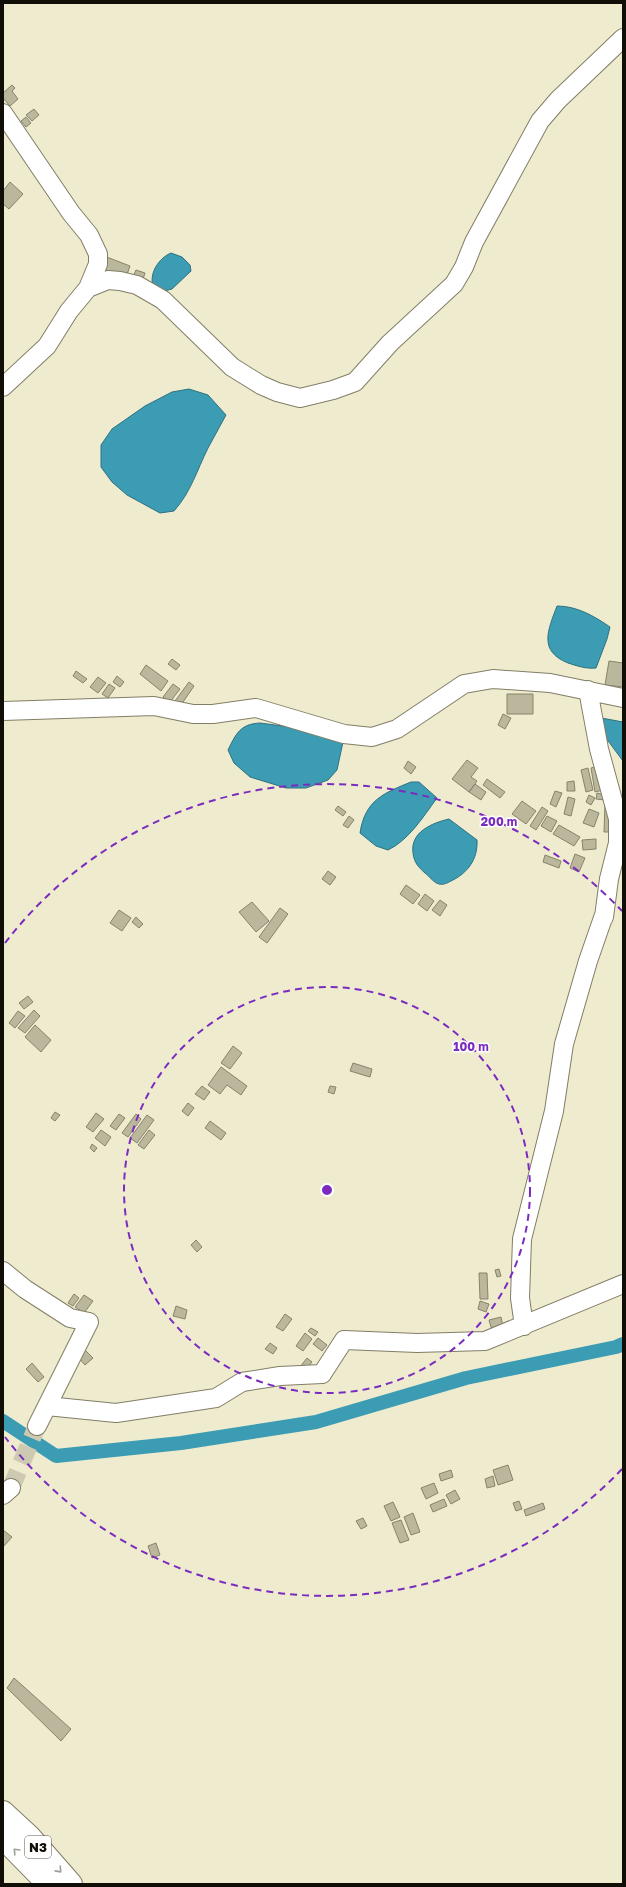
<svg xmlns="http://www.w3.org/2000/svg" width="626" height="1887" viewBox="0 0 626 1887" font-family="'Golos Text',sans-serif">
<rect width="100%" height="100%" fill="#efebcf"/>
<path fill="#3b9cb3" stroke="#2e717f" d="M 171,253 L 182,257 L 190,265 L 191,271 L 172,289 L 164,291 L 153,286 C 149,273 159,258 171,253 Z
M 189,389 L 208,395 L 226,415 C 220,426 214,437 208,448 C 197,470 191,492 174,511 L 160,513 L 127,495 L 112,482 L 101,467 L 101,445 L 112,429 L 145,406 L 172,392 Z
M 557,606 C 577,606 594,616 610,627 L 607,639 L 596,668 C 586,669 577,666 568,663 C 538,651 548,630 557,606 Z
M 596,717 L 623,722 L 623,761 L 600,730 Z
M 260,723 L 290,727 L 343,742 L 337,770 L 328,780 L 306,788 L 286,788 L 250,777 L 234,763 L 228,750 C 236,734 240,724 260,723 Z
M 411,782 L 419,782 L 437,798 C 423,817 409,840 388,850 L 376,846 L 360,833 C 365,800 384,793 411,782 Z
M 449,819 L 477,840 C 478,859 468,873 451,881 C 447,883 444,885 439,884 C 434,883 429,876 425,873 C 418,867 414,862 413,853 C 410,832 432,823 449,819 Z"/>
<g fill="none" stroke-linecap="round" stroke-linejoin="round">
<path stroke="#3b9cb3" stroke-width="14" d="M 3,1421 L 56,1456 L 181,1443 L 316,1422 L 466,1378 L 616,1347 L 623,1344"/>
</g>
<path fill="#bbb79d" stroke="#87836a" d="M 12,85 L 15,88 L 12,91 L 18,99 L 10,106 L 3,98 L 3,93 Z
M 34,109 L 39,115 L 32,121 L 26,115 Z
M 26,117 L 31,123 L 26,127 L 21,121 Z
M 10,182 L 23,194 L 9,209 L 3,204 L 3,191 Z
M 104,256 L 130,266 L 125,280 L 98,270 Z
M 136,270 L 145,273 L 141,285 L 131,281 Z
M 172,659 L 180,665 L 176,670 L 168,664 Z
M 609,661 L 623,663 L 623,687 L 605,685 Z
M 146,665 L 168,681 L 161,691 L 140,674 Z
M 76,671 L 87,679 L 83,683 L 73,676 Z
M 117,676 L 124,682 L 120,687 L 113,682 Z
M 98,677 L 106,683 L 98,693 L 90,687 Z
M 189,682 L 194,686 L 181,705 L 175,701 Z
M 109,684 L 115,688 L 108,698 L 102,694 Z
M 173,684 L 180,689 L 170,702 L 163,697 Z
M 507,694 L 533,694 L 533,714 L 507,714 Z
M 503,714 L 511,718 L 505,729 L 498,725 Z
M 467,760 L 478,768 L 471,777 L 477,781 L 469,792 L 452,779 Z
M 408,761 L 416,767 L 411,774 L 404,768 Z
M 598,766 L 603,790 L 595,792 L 591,768 Z
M 588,768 L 593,790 L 586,792 L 581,770 Z
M 487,779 L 505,792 L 500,798 L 483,785 Z
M 574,781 L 575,791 L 567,791 L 567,782 Z
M 475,784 L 486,792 L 481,800 L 469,792 Z
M 555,791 L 562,793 L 556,807 L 550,804 Z
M 597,793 L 605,795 L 605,800 L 596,799 Z
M 589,795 L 595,798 L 591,805 L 586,802 Z
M 568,797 L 575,799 L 571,816 L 564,814 Z
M 522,801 L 536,811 L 526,824 L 512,814 Z
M 605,804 L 612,832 L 604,832 Z
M 338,806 L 346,812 L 343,816 L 335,810 Z
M 542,807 L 548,811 L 536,830 L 530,826 Z
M 589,809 L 599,813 L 594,827 L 583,823 Z
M 349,816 L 354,820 L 348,828 L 343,825 Z
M 547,816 L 557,821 L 551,832 L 541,826 Z
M 559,825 L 580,837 L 574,846 L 553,834 Z
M 596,839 L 596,849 L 583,850 L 582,840 Z
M 575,854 L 585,858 L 579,872 L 570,868 Z
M 545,855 L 561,861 L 559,868 L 543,862 Z
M 328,871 L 336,877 L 330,885 L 322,879 Z
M 406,885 L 420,895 L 413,904 L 400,894 Z
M 425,894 L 434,901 L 427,911 L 418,904 Z
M 440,900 L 447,905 L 440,916 L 432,910 Z
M 252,902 L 269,921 L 256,932 L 239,912 Z
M 280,908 L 288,914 L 267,943 L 259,937 Z
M 119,910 L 131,918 L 122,931 L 110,923 Z
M 136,917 L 143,924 L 139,928 L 132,922 Z
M 28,996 L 33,1002 L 24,1009 L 19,1003 Z
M 34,1010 L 40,1016 L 25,1033 L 18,1028 Z
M 18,1011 L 25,1016 L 15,1028 L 9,1023 Z
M 35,1025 L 51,1040 L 41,1052 L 25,1037 Z
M 233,1046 L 242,1053 L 230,1069 L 221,1063 Z
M 353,1063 L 372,1069 L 370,1077 L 350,1071 Z
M 221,1067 L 247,1086 L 241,1095 L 227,1085 L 220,1094 L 208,1085 Z
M 202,1086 L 210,1092 L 204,1100 L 195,1094 Z
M 330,1086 L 336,1087 L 334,1094 L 328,1092 Z
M 188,1103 L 194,1108 L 188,1116 L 182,1111 Z
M 55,1112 L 60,1115 L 55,1121 L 51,1118 Z
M 96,1113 L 104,1119 L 93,1132 L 86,1127 Z
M 119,1114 L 125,1118 L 116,1130 L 110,1126 Z
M 136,1114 L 141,1119 L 128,1137 L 122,1133 Z
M 147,1115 L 154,1120 L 137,1143 L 130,1138 Z
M 210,1121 L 226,1133 L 221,1140 L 205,1128 Z
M 101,1130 L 111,1137 L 105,1146 L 95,1138 Z
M 149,1130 L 155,1135 L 144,1149 L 138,1145 Z
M 92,1144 L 97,1148 L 94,1152 L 90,1148 Z
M 196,1240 L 202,1247 L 197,1252 L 191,1245 Z
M 499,1269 L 501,1276 L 497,1277 L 495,1270 Z
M 479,1273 L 487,1273 L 488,1299 L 480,1299 Z
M 74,1294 L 79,1298 L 73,1306 L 68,1303 Z
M 84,1295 L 93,1301 L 84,1313 L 75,1307 Z
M 480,1301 L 489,1304 L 486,1312 L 478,1309 Z
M 176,1306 L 187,1310 L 185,1319 L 173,1316 Z
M 285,1314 L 292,1319 L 283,1331 L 276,1327 Z
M 501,1317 L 504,1331 L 493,1334 L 489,1320 Z
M 311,1328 L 318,1332 L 315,1336 L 308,1331 Z
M 305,1333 L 312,1339 L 303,1351 L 296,1346 Z
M 318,1338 L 327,1345 L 322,1351 L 313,1344 Z
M 270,1343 L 277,1348 L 273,1354 L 265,1349 Z
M 85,1350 L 93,1358 L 85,1365 L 77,1356 Z
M 307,1358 L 312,1362 L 305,1371 L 300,1367 Z
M 32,1363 L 44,1377 L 38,1382 L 26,1369 Z
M 508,1465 L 513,1480 L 498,1485 L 493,1470 Z
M 451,1470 L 453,1477 L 441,1481 L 439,1474 Z
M 493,1476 L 495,1486 L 487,1488 L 485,1479 Z
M 434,1483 L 438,1493 L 426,1499 L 421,1488 Z
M 455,1490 L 460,1499 L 451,1504 L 446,1495 Z
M 444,1499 L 447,1506 L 433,1512 L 430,1505 Z
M 519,1501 L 522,1509 L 516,1511 L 513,1503 Z
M 393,1502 L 400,1517 L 391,1521 L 384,1506 Z
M 543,1503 L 545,1509 L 526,1516 L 524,1510 Z
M 413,1513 L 420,1532 L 411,1535 L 404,1517 Z
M 363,1518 L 367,1526 L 361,1529 L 356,1521 Z
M 401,1520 L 409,1540 L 400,1543 L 392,1523 Z
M 3,1530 L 12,1537 L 3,1547 Z
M 156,1543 L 160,1555 L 152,1558 L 148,1546 Z
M 14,1678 L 71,1729 L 61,1741 L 7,1688 Z"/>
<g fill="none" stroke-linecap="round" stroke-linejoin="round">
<path stroke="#cecab1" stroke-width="18" stroke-dasharray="18 9" stroke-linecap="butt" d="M 11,1488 L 37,1426"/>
<defs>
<path id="minor" d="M 3,113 L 71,213 L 89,235 L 98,254 L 98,264 L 88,288
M 3,387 L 47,346 L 69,311 L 88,288 L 108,280 L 120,281 L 137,285 L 163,300 L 232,367 L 261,385 L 277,392 L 300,398 L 333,390 L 355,382 L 390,343 L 454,284 L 464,267 L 474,242 L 540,121 L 558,100 L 623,38
M 588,690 L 599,749 L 618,819 L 618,843 L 609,879 L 604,917
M 3,711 L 154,706 L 193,714 L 213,714 L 256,708 L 344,734 L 372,737 L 397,729 L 464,684 L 493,679 L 550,683 L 623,698
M 3,1271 L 25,1289 L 70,1318 L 89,1322 L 37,1426
M 524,1326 L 520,1298 L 522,1239 L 554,1111 L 564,1044 L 588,961 L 604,915
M 47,1406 L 116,1413 L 216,1398 L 242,1382 L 280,1376 L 322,1374 L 344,1340 L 417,1343 L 485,1341 L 623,1284
M 3,1495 L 11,1488"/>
<path id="highway" d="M 3,1812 L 29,1836 L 71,1884
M 3,1838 L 48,1884"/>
</defs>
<use href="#minor" stroke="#827e66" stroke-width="20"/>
<use href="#highway" stroke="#827e66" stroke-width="24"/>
<use href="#minor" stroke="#fff" stroke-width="18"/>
<use href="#highway" stroke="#fff" stroke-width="22"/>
</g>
<defs><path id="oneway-chevron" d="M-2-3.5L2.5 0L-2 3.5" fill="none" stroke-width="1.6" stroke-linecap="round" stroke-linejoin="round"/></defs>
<g stroke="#9f9f9b">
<use href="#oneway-chevron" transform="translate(16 1851) rotate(-134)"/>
<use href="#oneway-chevron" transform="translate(59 1870) rotate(48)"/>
</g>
<g fill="none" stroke="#7b2cbf" stroke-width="2" stroke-dasharray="7 5">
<circle cx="327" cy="1190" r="203"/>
<path d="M622 1469A406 406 0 0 1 5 1437M5 943A406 406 0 0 1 622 911"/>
</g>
<g text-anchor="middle" stroke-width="3" stroke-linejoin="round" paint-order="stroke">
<rect fill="#fff" stroke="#585651" stroke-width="1" x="25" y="1836" width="26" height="22" rx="3"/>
<g font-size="13" font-weight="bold" fill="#100e06">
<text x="38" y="1852">N3</text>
</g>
</g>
<circle cx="327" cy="1190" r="6" fill="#7b2cbf" stroke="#fff" stroke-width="2"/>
<g font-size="12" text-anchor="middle" font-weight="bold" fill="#7b2cbf" stroke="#fff" stroke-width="3" stroke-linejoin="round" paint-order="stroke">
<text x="499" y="826">200 m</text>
<text x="471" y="1051">100 m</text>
</g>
<rect width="626" height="1887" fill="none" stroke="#100e06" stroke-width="8"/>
</svg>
